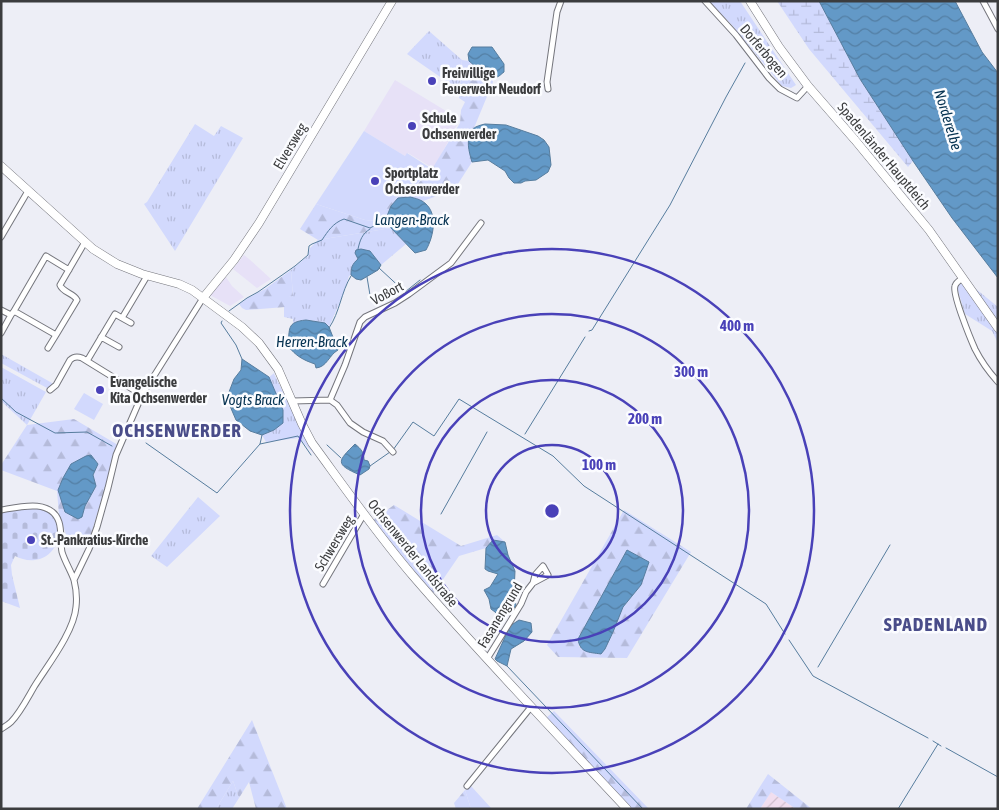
<svg xmlns="http://www.w3.org/2000/svg" width="999" height="810" viewBox="0 0 999 810" font-family="'Asap Condensed',sans-serif">
<defs>
<pattern id="industrial-furrows" width="10" height="10" patternUnits="userSpaceOnUse" patternTransform="scale(1.25)"><rect width="10" height="10" fill="#f1deef"/><path d="M-1 1l2-2M0 10L10 0M9 11l2-2" fill="none" stroke="#d0bfce"/></pattern>
<pattern id="grass-tufts" width="24" height="20" patternUnits="userSpaceOnUse" patternTransform="scale(1.25)"><rect width="24" height="20" fill="#d2d9fd"/><path d="M3 7l-1-3M5 7V3M7 7l1-3M15 17l-1-3M17 17v-4M19 17l1-3" fill="none" stroke="#b5bbda"/></pattern>
<pattern id="forest-firs" width="22" height="20" patternUnits="userSpaceOnUse" patternTransform="scale(1.25)"><rect width="22" height="20" fill="#d2d9fd"/><path d="M5 1l3.5 6h-7zM16 11l3.5 6h-7z" fill="#b5bbda"/></pattern>
<pattern id="wetland-marsh" width="20" height="14" patternUnits="userSpaceOnUse" patternTransform="scale(1.25)"><rect width="20" height="14" fill="#d2d9fd"/><path d="M1 5h8M5 5V1M11 12h8M15 12V8" fill="none" stroke="#b5bbda"/></pattern>
<pattern id="cemetery-stones" width="16" height="16" patternUnits="userSpaceOnUse" patternTransform="scale(1.25)"><rect width="16" height="16" fill="#d2d9fd"/><path d="M2 7V4a2 2 0 0 1 4 0v3zM10 15v-3a2 2 0 0 1 4 0v3z" fill="#b5bbda"/></pattern>
<pattern id="water-waves" width="16" height="10" patternUnits="userSpaceOnUse" patternTransform="scale(1.25)"><rect width="16" height="10" fill="#6399c7"/><path d="M0 5q4-4 8 0t8 0" fill="none" stroke="#537ea3"/></pattern>
</defs>
<rect width="100%" height="100%" fill="#edeef6"/>
<path fill="url(#industrial-furrows)" d="M 771,792 L 796,809 L 760,809 Z"/>
<path fill="#e7e1f7" d="M 395,80 L 456,117 L 459,121 L 435,166 L 431,167 L 408,153 L 405,156 L 364,131 Z
M 244,255 L 249,259 L 271,279 L 257,288 L 233,269 Z
M 226,277 L 232,286 L 244,297 L 230,306 L 210,295 Z"/>
<path fill="url(#grass-tufts)" d="M 708,1 L 740,1 L 796,85 L 791,88 L 782,86 L 731,24 Z
M 429,31 L 462,60 L 459,90 L 407,54 Z
M 195,124 L 214,136 L 221,126 L 243,138 L 175,251 L 144,204 L 147,202 Z
M 391,228 L 406,244 L 381,265 L 370,251 L 357,257 L 358,259 L 351,269 L 351,275 L 349,276 L 343,295 L 329,327 C 322,320 301,318 293,323 L 293,319 L 284,317 L 284,297 L 293,296 L 291,270 L 308,256 L 310,248 L 318,240 Z
M 960,280 L 998,334 L 998,343 L 992,331 L 965,314 L 956,284 Z
M 976,289 L 998,307 L 998,322 L 975,290 Z
M 1,354 L 52,383 L 51,388 L 47,388 L 1,363 Z
M 1,367 L 46,392 L 27,425 L 1,401 Z
M 277,371 L 274,374 L 316,456 L 299,438 L 266,442 L 262,435 L 274,430 L 273,387 L 269,377 Z
M 198,497 L 220,516 L 167,567 L 151,556 Z
M 233,781 L 239,798 L 232,809 L 216,809 Z"/>
<path fill="url(#forest-firs)" fill-rule="evenodd" d="M 462,60 L 469,61 L 480,72 L 492,78 L 493,82 L 474,128 L 468,138 L 470,156 L 472,162 L 454,190 L 423,201 L 410,197 L 387,216 L 391,228 L 318,240 L 300,229 L 316,204 L 365,220 L 376,221 C 385,210 394,194 410,192 L 432,169 L 460,123 L 461,110 L 465,102 L 459,98 Z
M 291,270 L 293,296 L 284,298 L 285,307 L 246,310 L 242,308 L 239,304 L 248,298 L 265,289 Z
M 74,419 L 118,445 L 88,544 L 67,537 L 59,515 L 57,491 L 1,470 L 1,465 L 27,425 ZM 91,455 L 98,464 L 93,476 L 96,486 L 85,506 L 82,517 Z
M 394,505 L 461,546 L 497,535 L 505,542 L 493,540 L 486,548 L 459,556 L 433,594 L 373,520 Z
M 624,510 L 691,552 L 627,658 L 558,657 L 547,645 ZM 627,550 L 641,585 L 623,607 L 613,632 L 605,649 L 579,647 L 578,639 Z
M 554,711 L 649,809 L 631,809 L 545,719 Z
M 252,720 L 287,809 L 256,809 L 249,782 L 239,798 L 233,781 L 216,809 L 197,809 Z
M 768,774 L 812,809 L 796,809 L 771,792 L 760,809 L 746,809 Z
M 465,790 L 471,809 L 456,809 L 454,803 Z"/>
<path fill="url(#wetland-marsh)" d="M 777,1 L 819,1 L 860,79 L 913,161 L 908,167 L 809,49 Z"/>
<path fill="url(#cemetery-stones)" d="M 37,507 C 41,509 46,510 49,512 C 52,514 54,518 56,521 C 64,538 53,558 35,560 C 28,561 21,559 15,556 L 11,565 L 12,575 L 20,608 L 1,601 L 1,512 Z"/>
<path fill="#d2d9fd" d="M 364,131 L 405,156 L 407,153 L 432,169 L 409,192 C 394,194 385,211 376,221 L 365,220 L 316,204 Z
M 84,393 L 103,404 L 94,420 L 74,409 Z
M 471,786 L 492,809 L 471,809 L 465,790 Z"/>
<path fill="url(#water-waves)" stroke="#577d9e" d="M 819,1 L 955,1 L 982,52 L 998,73 L 998,278 L 952,218 L 913,161 L 860,79 Z
M 472,47 L 492,47 L 504,64 L 504,72 C 501,74 500,76 497,77 C 489,81 475,66 469,61 L 468,54 Z
M 485,124 L 506,125 L 538,136 L 544,140 L 549,147 L 551,165 L 548,172 L 536,180 L 525,181 L 521,183 L 514,183 L 509,178 L 505,171 L 488,160 L 472,162 C 469,152 465,138 473,129 C 476,126 481,125 485,124 Z
M 410,197 C 414,198 419,199 422,201 C 439,211 434,236 426,250 L 415,253 L 391,228 L 387,216 L 391,206 L 398,198 Z
M 361,249 L 370,251 L 381,265 L 378,270 L 361,280 L 356,279 L 351,275 C 351,268 352,264 358,259 L 355,253 L 356,250 Z
M 306,320 L 325,323 L 329,327 L 338,350 C 329,355 327,367 316,368 L 315,364 C 303,360 296,356 288,346 C 290,329 286,322 306,320 Z
M 242,359 L 269,377 L 283,410 L 283,423 L 274,430 L 262,435 L 250,431 L 236,420 L 230,406 L 229,392 L 234,379 L 241,370 Z
M 355,444 C 361,449 364,452 364,460 L 368,461 L 370,466 L 369,469 L 360,475 C 334,464 338,461 355,444 Z
M 91,455 L 98,464 L 93,475 L 96,486 L 85,506 L 82,517 L 78,519 L 65,512 L 58,490 L 63,478 L 71,464 L 86,456 Z
M 493,540 L 505,542 L 508,555 L 515,571 L 514,592 L 516,606 L 503,618 L 491,609 L 489,599 L 484,590 L 490,587 L 498,574 L 488,571 L 485,569 L 486,548 Z
M 627,550 L 649,562 L 641,585 L 623,607 L 613,632 L 605,649 L 601,654 C 588,652 580,653 578,639 Z
M 519,620 L 531,623 L 532,632 L 524,641 L 511,649 L 507,666 L 497,661 L 495,659 L 510,626 Z"/>
<g fill="none" stroke-linecap="round" stroke-linejoin="round">
<path stroke="#577d9e" stroke-width="1" d="M 358,249 C 360,240 362,234 370,229
M 379,268 L 405,292 L 420,280
M 367,277 L 370,295
M 229,311 L 247,298 L 258,292 L 295,266 L 308,255 L 309,246 L 312,244 L 322,240 C 328,231 333,223 344,219 L 370,228 L 388,219
M 222,321 L 221,323 L 236,345 L 242,359
M 329,328 C 340,312 341,292 351,276
M 589,331 L 592,330 L 670,205 L 726,97 L 745,63
M 1,398 L 16,412 L 55,433 L 87,432 L 112,446
M 525,434 L 585,337
M 262,435 L 260,444 L 298,436 L 311,455
M 146,443 L 217,493 L 260,444
M 327,445 L 341,458
M 393,450 L 413,422 L 434,436 L 459,399 L 553,456 L 584,486 L 766,604 L 785,634
M 370,466 L 390,452
M 441,514 L 487,432
M 789,640 L 813,676 L 928,738
M 507,666 L 643,809
M 818,667 L 890,545
M 933,741 L 941,746
M 946,748 L 998,777
M 898,809 L 938,744"/>
<defs>
<path id="street" d="M 705,1 L 736,35 L 769,78 L 780,89 L 797,98 L 808,86
M 983,1 L 998,29
M 548,89 L 547,82 L 557,12 L 561,1
M 1,237 L 28,191
M 963,278 C 960,280 956,282 955,286 C 952,294 971,340 975,349 C 981,361 989,372 998,382
M 1,310 L 11,315 L 14,311 L 56,335 L 77,300 C 74,293 63,293 60,285 L 85,242
M 14,311 L 46,256 L 69,270
M 122,318 L 131,323
M 1,333 L 11,315
M 101,337 L 119,347
M 48,348 L 56,335
M 87,361 L 115,314 L 122,318 L 147,276
M 50,390 L 56,385 L 70,360 C 73,357 77,356 82,358 L 142,395
M 330,400 L 345,365 L 360,322 L 365,317 L 395,303 L 409,294 L 451,263 L 481,223
M 293,401 L 330,400 L 337,405 L 350,423 L 363,432 L 383,441 L 393,452
M 1,510 C 19,507 51,498 59,522 C 62,531 60,542 62,552 C 65,562 71,571 74,580 C 76,588 77,599 76,607 C 74,632 47,666 34,687 C 27,699 20,713 11,722 C 8,725 4,727 1,729
M 74,580 L 89,549 L 97,527 L 108,488 L 116,455 L 142,395 L 203,298
M 323,584 L 364,514
M 487,659 L 521,604 L 526,592 L 533,583 L 535,575 L 543,566 L 548,575 L 533,583
M 467,786 L 531,707"/>
<path id="secondary" d="M 750,1 L 779,47 L 808,86 L 855,140 L 929,230 L 998,328
M 1,166 L 93,249 L 117,264 L 142,274 L 179,284 L 192,290 L 242,327 L 259,343 L 278,369 L 302,424 L 312,443 C 345,488 377,534 413,576 C 482,656 555,732 627,809
M 203,298 L 234,260 L 259,223 L 392,1"/>
</defs>
<use href="#street" stroke="#75767d" stroke-width="7"/>
<use href="#secondary" stroke="#75767d" stroke-width="9"/>
<use href="#street" stroke="#fff" stroke-width="5"/>
<use href="#secondary" stroke="#fff" stroke-width="8"/>
</g>
<g fill="none" stroke="#4941b8" stroke-width="2.5">
<circle cx="552" cy="511" r="66"/>
<circle cx="552" cy="511" r="131"/>
<circle cx="552" cy="511" r="197"/>
<circle cx="552" cy="511" r="262"/>
</g>
<g fill="#4941b8" stroke="#fbfcff" stroke-width="2">
<circle cx="432" cy="81" r="5"/>
<circle cx="412" cy="126" r="5"/>
<circle cx="375" cy="181" r="5"/>
<circle cx="100" cy="390" r="5"/>
<circle cx="31" cy="540" r="5"/>
</g>
<g text-anchor="middle" stroke-width="5" stroke-linejoin="round" paint-order="stroke">
<g font-size="14" fill="#3b3c3e" stroke="#fbfcff">
<text transform="translate(764 51) rotate(50)" y="5">Dorferbogen</text>
<text transform="translate(290 146) rotate(-59)" y="5">Elversweg</text>
<text transform="translate(884 156) rotate(50)" y="5">Spadenländer Hauptdeich</text>
<text transform="translate(387 293) rotate(-28)" y="5">Voßort</text>
<text transform="translate(334 543) rotate(-59)" y="5">Schwersweg</text>
<text transform="translate(413 553) rotate(51)" y="5">Ochsenwerder Landstraße</text>
<text transform="translate(500 615) rotate(-59)" y="5">Fasanengrund</text>
</g>
<g font-size="14" font-weight="bold" fill="#3b3c3e" stroke="#fbfcff" text-anchor="start">
<text x="442" y="78">Freiwillige<tspan x="442" dy="16">Feuerwehr Neudorf</tspan></text>
<text x="422" y="123">Schule<tspan x="422" dy="16">Ochsenwerder</tspan></text>
<text x="385" y="178">Sportplatz<tspan x="385" dy="16">Ochsenwerder</tspan></text>
<text x="110" y="387">Evangelische<tspan x="110" dy="16">Kita Ochsenwerder</tspan></text>
<text x="41" y="545">St.-Pankratius-Kirche</text>
</g>
<g font-size="15" font-style="italic" fill="#073352" stroke="#fbfcff">
<text transform="translate(948 120) rotate(73)" y="5">Norderelbe</text>
<text x="412" y="225">Langen-Brack</text>
<text x="312" y="347">Herren-Brack</text>
<text x="253" y="405">Vogts Brack</text>
</g>
<g font-size="19" font-weight="bold" letter-spacing="1" fill="#494c89" stroke="#fbfcff">
<text x="177" y="437">OCHSENWERDER</text>
<text x="936" y="631">SPADENLAND</text>
</g>
</g>
<circle cx="552" cy="511" r="8" fill="#4941b8" stroke="#fbfcff" stroke-width="2.5"/>
<g font-size="15" text-anchor="middle" font-weight="bold" fill="#4941b8" stroke="#fbfcff" stroke-width="5" stroke-linejoin="round" paint-order="stroke">
<text x="737" y="331">400 m</text>
<text x="691" y="377">300 m</text>
<text x="645" y="424">200 m</text>
<text x="599" y="470">100 m</text>
</g>
<rect width="999" height="810" fill="none" stroke="#3b3c3e" stroke-width="5"/>
</svg>
